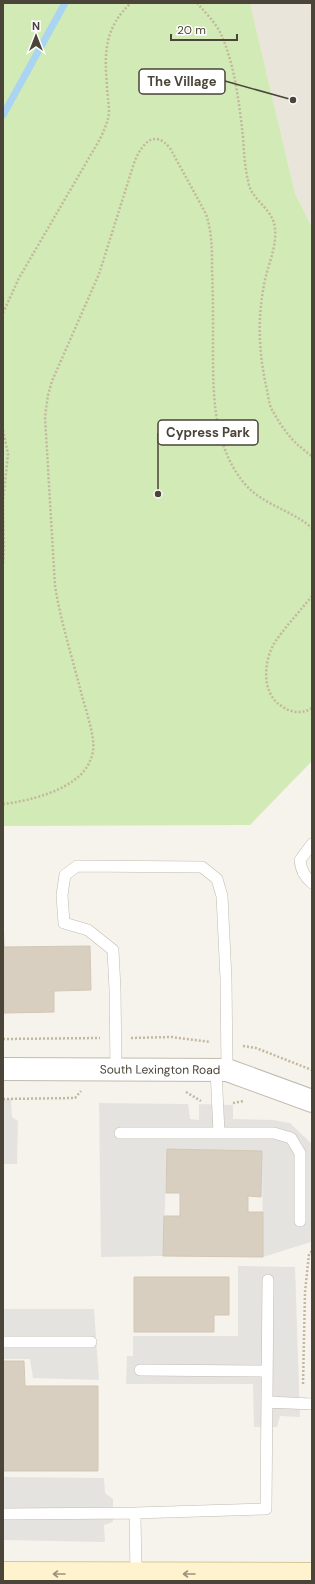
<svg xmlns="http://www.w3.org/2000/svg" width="315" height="1584" viewBox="0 0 315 1584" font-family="'DM Sans',sans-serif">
<rect width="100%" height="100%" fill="#f6f3ec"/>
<path fill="#eae5da" d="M 250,3 L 312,3 L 312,227 L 295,193 Z"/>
<path fill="#d2eab5" d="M 3,3 L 250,3 L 295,193 L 312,227 L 312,761 L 250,825 L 3,826 Z"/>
<path fill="#e5e3e0" d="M 3,1099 L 11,1099 L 12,1117 L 18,1121 L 17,1164 L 3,1164 Z
M 99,1103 L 188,1104 L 190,1119 L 199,1120 L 199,1104 L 233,1105 L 233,1119 L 274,1120 L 290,1123 L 312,1144 L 311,1242 L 263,1257 L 262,1151 L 167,1149 L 163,1256 L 101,1257 Z
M 238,1266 L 295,1267 L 300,1417 L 280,1416 L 277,1427 L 254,1427 L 253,1384 L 126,1384 L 127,1356 L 133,1356 L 133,1336 L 238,1336 Z
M 3,1309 L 94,1309 L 99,1380 L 33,1378 L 30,1359 L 3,1359 Z
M 3,1477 L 104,1478 L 105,1493 L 113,1499 L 113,1522 L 104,1525 L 105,1542 L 3,1540 Z"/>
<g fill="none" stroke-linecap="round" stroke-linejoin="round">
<path stroke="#a9d4f2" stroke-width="7" d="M 3,115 L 65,3"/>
</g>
<path fill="#d8cfc1" stroke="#d3c7b4" d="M 3,914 L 4,947 L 90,946 L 91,990 L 54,991 L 54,1012 L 4,1013 Z
M 167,1149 L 262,1151 L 261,1197 L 248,1196 L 248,1212 L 263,1212 L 263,1257 L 163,1256 L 164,1216 L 180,1216 L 180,1193 L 166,1193 Z
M 134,1277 L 229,1277 L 229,1315 L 214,1315 L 214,1332 L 134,1332 Z
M 3,1361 L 24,1361 L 25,1386 L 98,1386 L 98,1471 L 3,1471 Z"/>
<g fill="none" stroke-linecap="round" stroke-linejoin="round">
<defs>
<path id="lane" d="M 312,844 L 300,860 C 301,870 304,876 312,883
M 116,1070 L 115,989 L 113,950 L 88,930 L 64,923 L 62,895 L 65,875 L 77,866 L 202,867 L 217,879 L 222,896 L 226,979 L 227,1070
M 120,1133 L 219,1133 L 216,1070
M 219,1133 L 274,1133 L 291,1138 L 300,1153 L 300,1221
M 3,1342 L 91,1342
M 140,1370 L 267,1371
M 267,1402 L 312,1404
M 135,1513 L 136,1574
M 3,1514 L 135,1513 L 266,1509 L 268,1280"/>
<g id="street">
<path id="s1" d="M 3,1069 L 227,1070 L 312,1101"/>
</g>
<path id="secondary" d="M 3,1573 L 312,1574"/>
</defs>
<use href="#lane" stroke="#c2bbae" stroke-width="12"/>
<use href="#street" stroke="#c2bbae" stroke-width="24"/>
<use href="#secondary" stroke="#d6c79b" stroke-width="24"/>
<path stroke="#c4b79f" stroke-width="2.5" stroke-dasharray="2 2" stroke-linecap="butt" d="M 197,3 C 205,12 215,22 221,34 C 235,66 239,102 243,137 C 244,154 245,169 249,185 C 254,202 274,210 275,229 C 277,248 267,266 264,285 C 257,320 259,356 267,390 C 268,396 269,402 271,408 C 278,421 287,435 298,445 C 302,448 307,453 312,456
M 3,313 L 19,278 L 100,139 C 104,130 108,122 109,113 C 109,103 107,94 107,85 C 104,52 105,27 131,3
M 3,430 L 8,454 L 3,501 L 4,550 L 3,564
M 312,596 C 300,611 286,626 275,642 C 263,661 261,695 283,707 C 292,713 303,714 312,708
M 3,804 C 30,801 79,789 90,761 C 93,755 94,747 93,740 C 91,725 86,710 82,696 C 73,660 61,623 55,586 L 45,417 L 48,395 L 52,381 L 99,274 L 135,160 C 143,143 154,129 170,148 L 206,214 C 212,232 212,250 212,268 C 213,293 213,319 213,344 C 213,392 212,444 244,483 C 262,505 292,510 312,528
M 131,1038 L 172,1037 L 210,1042
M 3,1039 L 100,1038
M 243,1046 L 256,1048 L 312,1070
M 186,1092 L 201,1101
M 3,1099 L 75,1098 L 81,1091
M 233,1103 L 244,1101
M 303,1384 L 305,1292 L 309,1254 L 312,1251"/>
<use href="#lane" stroke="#fff" stroke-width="11"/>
<use href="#street" stroke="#fff" stroke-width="22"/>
<use href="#secondary" stroke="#fff3cd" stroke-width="22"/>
</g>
<defs><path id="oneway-shaft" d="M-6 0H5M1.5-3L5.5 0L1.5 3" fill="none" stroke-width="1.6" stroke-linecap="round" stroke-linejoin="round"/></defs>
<g stroke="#9c937c">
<use href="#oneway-shaft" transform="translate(59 1574) rotate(-180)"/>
<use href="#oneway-shaft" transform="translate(189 1574) rotate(-180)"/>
</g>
<g text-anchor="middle" stroke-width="3" stroke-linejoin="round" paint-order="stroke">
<g font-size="12" fill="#4b4439" stroke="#fff">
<text dy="4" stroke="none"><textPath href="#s1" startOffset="157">South Lexington Road</textPath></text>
</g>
</g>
<path fill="none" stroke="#4b4439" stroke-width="1.5" d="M293 100L225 81M158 494L158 433"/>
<g fill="#4b4439" stroke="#fff" stroke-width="1.5">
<circle cx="293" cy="100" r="4"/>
<circle cx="158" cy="494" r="4"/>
</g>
<g fill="#fff" stroke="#4b4439" stroke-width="1.5">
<rect x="139" y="69" width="86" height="25" rx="4"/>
<rect x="158" y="420" width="100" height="25" rx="4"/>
</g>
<g font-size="13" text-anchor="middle" font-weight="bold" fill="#4b4439">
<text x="182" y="86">The Village</text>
<text x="208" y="437">Cypress Park</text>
</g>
<rect width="315" height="1584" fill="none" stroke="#4b4439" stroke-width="8"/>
<g transform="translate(36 36)" stroke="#ffffff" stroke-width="3" paint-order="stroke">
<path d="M0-3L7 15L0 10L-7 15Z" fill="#4b4439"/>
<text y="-6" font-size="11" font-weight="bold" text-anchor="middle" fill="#4b4439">N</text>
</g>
<path d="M171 34v6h66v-6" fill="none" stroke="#4b4439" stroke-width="2"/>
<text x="177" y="34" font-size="12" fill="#4b4439" stroke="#ffffff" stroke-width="3" paint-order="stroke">20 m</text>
</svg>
